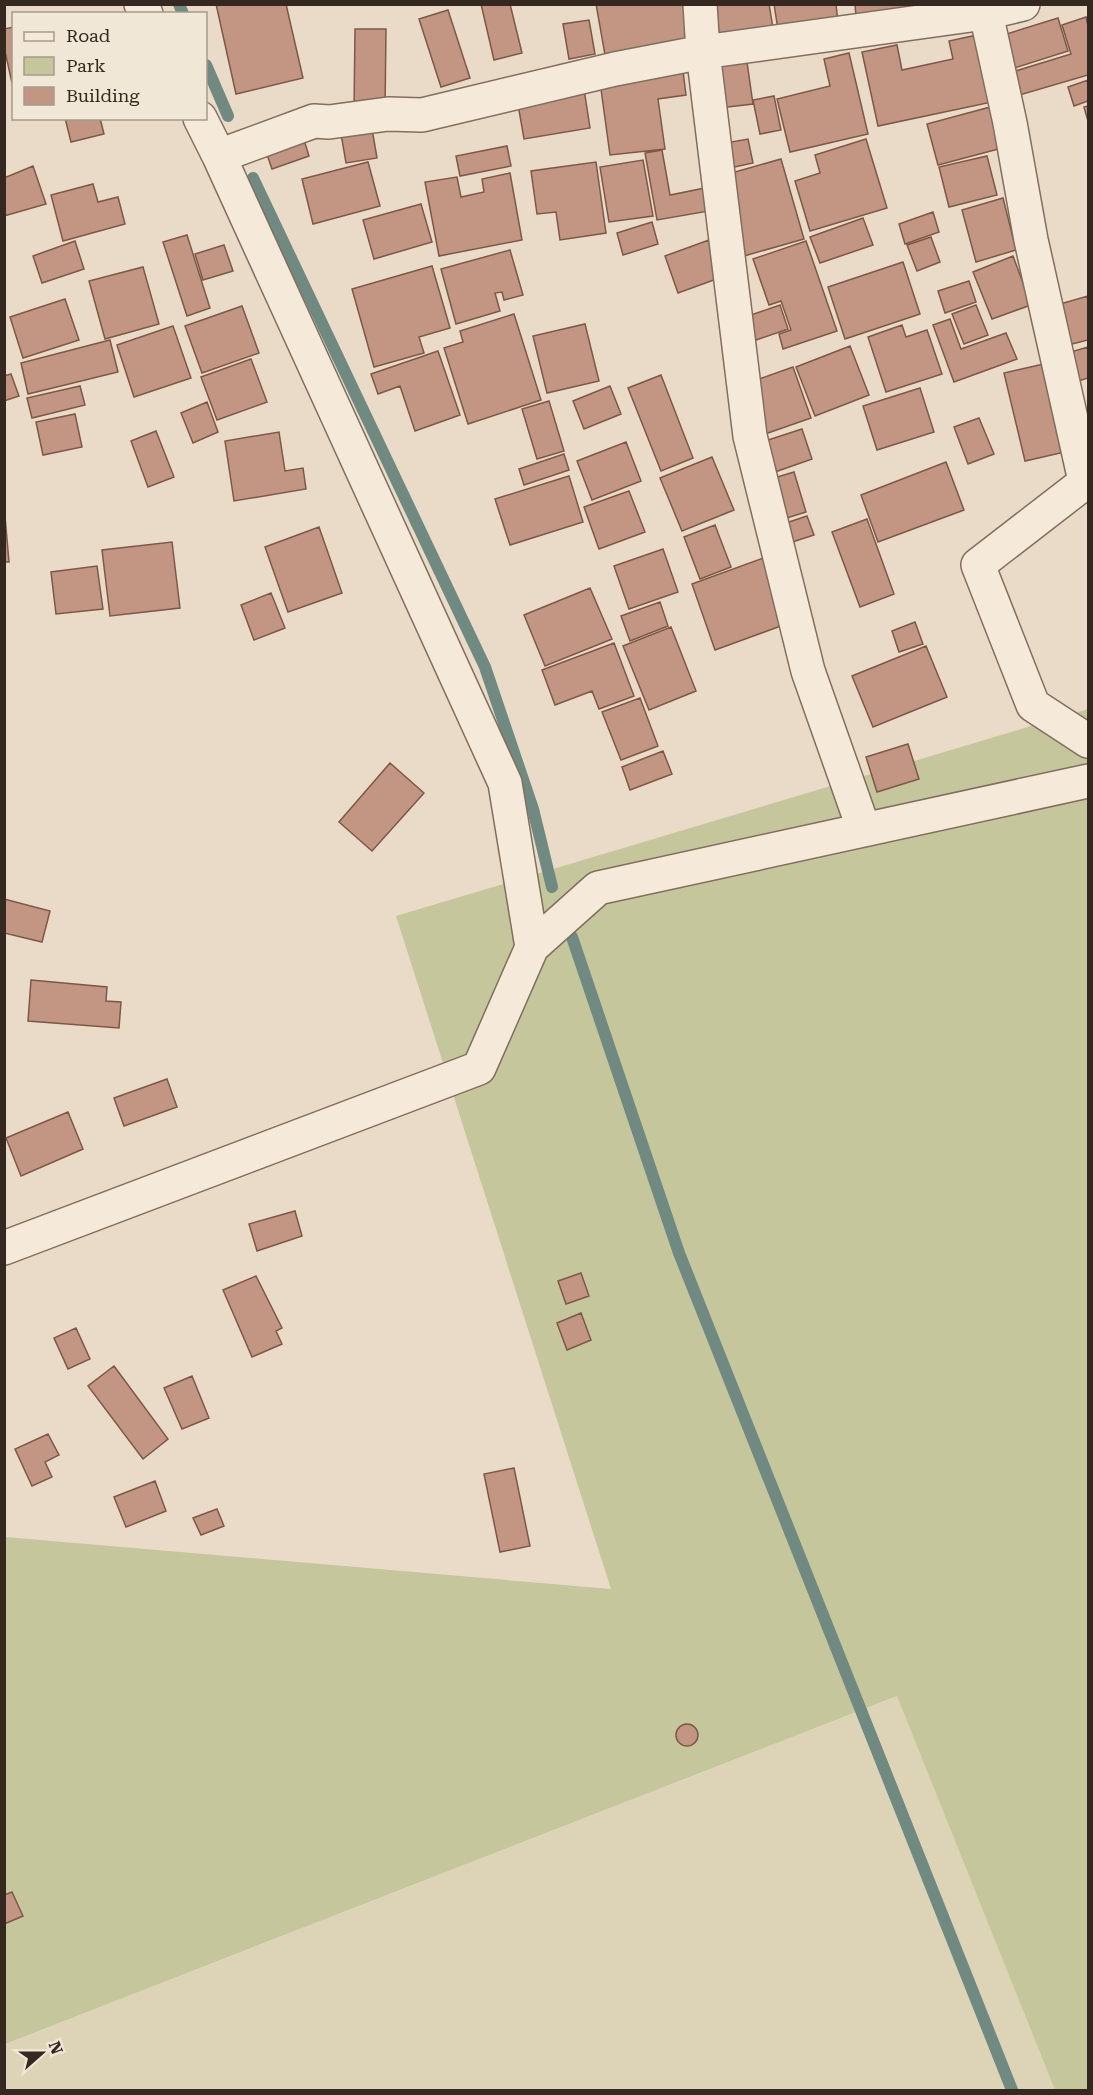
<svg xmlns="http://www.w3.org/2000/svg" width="1093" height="2095" viewBox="0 0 1093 2095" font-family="'Roboto Serif',serif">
<rect width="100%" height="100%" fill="#e9dbc7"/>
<path fill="#ddd3b6" d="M 898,1696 L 1055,2090 L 5,2090 L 5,2044 Z"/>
<path fill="#c5c69c" d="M 1088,709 L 1088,2090 L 1055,2090 L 897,1696 L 5,2044 L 5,1537 L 611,1589 L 396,916 Z"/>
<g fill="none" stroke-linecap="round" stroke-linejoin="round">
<path stroke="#708a81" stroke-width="12" d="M 179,4 L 183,14
M 206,65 L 228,116
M 253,178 L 485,667 L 533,809 L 552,887
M 572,937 L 679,1253 L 1012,2090"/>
</g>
<path fill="#c29682" stroke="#7e5847" stroke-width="1.5" d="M 216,4 L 286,4 L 303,78 L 236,94 Z
M 481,4 L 510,4 L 522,53 L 494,60 Z
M 596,4 L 684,4 L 690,41 L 605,55 Z
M 714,4 L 769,4 L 773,28 L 718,36 Z
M 774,4 L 836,4 L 838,23 L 778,30 Z
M 855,4 L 973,4 L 856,17 Z
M 448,10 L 470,78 L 441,87 L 419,19 Z
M 1086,17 L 1088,26 L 1088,75 L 1016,96 L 1009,73 L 1071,54 L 1062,25 Z
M 1058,18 L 1068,51 L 1008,70 L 997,37 Z
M 589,20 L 595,54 L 569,59 L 563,24 Z
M 14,27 L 14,83 L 12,83 L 4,47 L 4,29 Z
M 355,29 L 386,29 L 385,112 L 354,111 Z
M 977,35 L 992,102 L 878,126 L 862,52 L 897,45 L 902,70 L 953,59 L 949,41 Z
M 849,53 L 868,134 L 790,152 L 777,99 L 830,86 L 824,59 Z
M 746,55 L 753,104 L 719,108 L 712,60 Z
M 683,71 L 686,95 L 658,99 L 665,149 L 610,155 L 600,82 Z
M 1088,80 L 1088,101 L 1074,106 L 1068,87 Z
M 584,89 L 590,128 L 524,139 L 517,99 Z
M 774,96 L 781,130 L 760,134 L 753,100 Z
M 994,106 L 1006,147 L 938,165 L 927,124 Z
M 1088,106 L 1088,121 L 1084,107 Z
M 65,118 L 100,118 L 104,134 L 71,142 Z
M 371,123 L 377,158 L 346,163 L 340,128 Z
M 301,130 L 309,156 L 272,169 L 263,143 Z
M 748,139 L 753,163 L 725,169 L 720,144 Z
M 866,139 L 887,208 L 810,231 L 795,181 L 820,173 L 815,155 Z
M 507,146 L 511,166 L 460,176 L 456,156 Z
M 662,150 L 670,195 L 705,188 L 709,211 L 657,220 L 645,153 Z
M 987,156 L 997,195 L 949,207 L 939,167 Z
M 781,159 L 804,239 L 744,256 L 721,176 Z
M 643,160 L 653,216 L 609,222 L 600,167 Z
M 368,162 L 380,206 L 313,224 L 302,179 Z
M 596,162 L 606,233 L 560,240 L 556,212 L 537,214 L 531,171 Z
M 33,166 L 46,204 L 4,216 L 4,178 Z
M 510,173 L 522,240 L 439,256 L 425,182 L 457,177 L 461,197 L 484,192 L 482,179 Z
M 93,184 L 98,202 L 118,197 L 125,224 L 63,241 L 51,195 Z
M 1003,198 L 1016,250 L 976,262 L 962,210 Z
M 421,204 L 432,242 L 374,259 L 363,220 Z
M 933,212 L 939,232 L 905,244 L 899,224 Z
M 863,218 L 873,245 L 820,263 L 810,237 Z
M 652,222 L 658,244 L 623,255 L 617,233 Z
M 187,235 L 210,308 L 187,316 L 163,242 Z
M 931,237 L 940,262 L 917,271 L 907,245 Z
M 709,240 L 722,277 L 678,293 L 665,256 Z
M 75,241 L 84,269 L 42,283 L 33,256 Z
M 806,241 L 837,331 L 783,349 L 779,334 L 791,330 L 781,301 L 769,305 L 753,259 Z
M 224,245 L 233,271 L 203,280 L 195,254 Z
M 510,250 L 523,295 L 504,300 L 502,292 L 495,293 L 500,311 L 456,324 L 441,269 Z
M 1013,256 L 1031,305 L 992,319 L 973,272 Z
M 903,262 L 920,314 L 845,339 L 828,287 Z
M 432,266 L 450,328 L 419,337 L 424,353 L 374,367 L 352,289 Z
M 143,267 L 159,324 L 105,339 L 89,281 Z
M 969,281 L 976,302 L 945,313 L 938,291 Z
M 1088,296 L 1088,340 L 1064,346 L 1053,306 Z
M 65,299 L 79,340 L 23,358 L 10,317 Z
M 780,305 L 788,329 L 756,340 L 748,316 Z
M 976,305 L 988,335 L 964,344 L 952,314 Z
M 242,306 L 259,353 L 202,373 L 185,326 Z
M 514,314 L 541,400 L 468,424 L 444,348 L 463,342 L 460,331 Z
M 950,319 L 961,349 L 1006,333 L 1017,359 L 954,382 L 933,325 Z
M 585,324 L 599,381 L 547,393 L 533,336 Z
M 902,325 L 906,337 L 927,330 L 942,374 L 886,392 L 868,337 Z
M 173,326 L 191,378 L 134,397 L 117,345 Z
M 110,340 L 118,372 L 28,394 L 21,363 Z
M 850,346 L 869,395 L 815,416 L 796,367 Z
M 1088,347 L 1088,378 L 1072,383 L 1064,354 Z
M 438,351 L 460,415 L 415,431 L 400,386 L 378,394 L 371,374 Z
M 251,359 L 267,402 L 217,420 L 201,377 Z
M 1044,364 L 1065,452 L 1025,461 L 1004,373 Z
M 793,367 L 811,418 L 765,434 L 748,383 Z
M 11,374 L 19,396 L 4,401 L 4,376 Z
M 661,375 L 693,458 L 661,471 L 628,388 Z
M 80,386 L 85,405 L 32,418 L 27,398 Z
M 610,386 L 621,414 L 584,429 L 573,401 Z
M 920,388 L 934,432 L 877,450 L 863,406 Z
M 549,401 L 564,451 L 537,459 L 522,409 Z
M 207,402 L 218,432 L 193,443 L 181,413 Z
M 75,414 L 82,447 L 43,455 L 36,422 Z
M 979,418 L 994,454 L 968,464 L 954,427 Z
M 802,429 L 812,459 L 775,472 L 765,441 Z
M 156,431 L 174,477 L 148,487 L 131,441 Z
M 279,432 L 285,471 L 303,468 L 306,489 L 234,501 L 225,441 Z
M 626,442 L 641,481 L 592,500 L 577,461 Z
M 564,454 L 569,470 L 524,485 L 519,469 Z
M 712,457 L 734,510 L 682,531 L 660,478 Z
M 946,462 L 964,510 L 878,542 L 861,495 Z
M 794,472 L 806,512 L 777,521 L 764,481 Z
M 569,476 L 583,522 L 510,545 L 495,499 Z
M 629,491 L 645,532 L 599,549 L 584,507 Z
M 4,505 L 9,562 L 4,562 Z
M 807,516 L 814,535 L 783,545 L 777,526 Z
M 867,519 L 894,594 L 860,607 L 832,532 Z
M 715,525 L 731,567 L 700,579 L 684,537 Z
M 319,527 L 342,593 L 288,612 L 265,547 Z
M 172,542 L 180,608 L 110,616 L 102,550 Z
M 663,549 L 678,592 L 629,609 L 614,566 Z
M 766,557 L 789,623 L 715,650 L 692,584 Z
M 97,566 L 103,609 L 56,614 L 51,572 Z
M 590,588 L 612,639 L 545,666 L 524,615 Z
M 271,593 L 285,628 L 254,640 L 241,605 Z
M 660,602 L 668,626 L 630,641 L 621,616 Z
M 915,622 L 923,644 L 899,652 L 892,631 Z
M 671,627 L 696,691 L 649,710 L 623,646 Z
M 614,643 L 634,696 L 599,709 L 592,691 L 555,705 L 542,670 Z
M 926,646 L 947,697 L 873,727 L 852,676 Z
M 640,698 L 658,746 L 621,760 L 602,712 Z
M 908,744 L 919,779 L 877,792 L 866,757 Z
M 663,751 L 672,774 L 630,790 L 622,767 Z
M 390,763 L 424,793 L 372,851 L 339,822 Z
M 4,899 L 50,911 L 42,942 L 4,933 Z
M 31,980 L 107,987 L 106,1001 L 121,1002 L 119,1028 L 28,1021 Z
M 167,1079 L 177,1107 L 124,1126 L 114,1098 Z
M 68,1112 L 83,1149 L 21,1176 L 6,1138 Z
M 295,1211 L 302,1236 L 257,1251 L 249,1224 Z
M 581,1273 L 589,1296 L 566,1304 L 558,1281 Z
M 256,1276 L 282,1328 L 276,1331 L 282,1344 L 252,1357 L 223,1290 Z
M 581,1313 L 591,1340 L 567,1350 L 557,1323 Z
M 76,1328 L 90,1359 L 68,1369 L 54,1338 Z
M 114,1366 L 168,1439 L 143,1459 L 88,1386 Z
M 192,1376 L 209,1418 L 182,1429 L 164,1388 Z
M 48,1434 L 59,1455 L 45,1462 L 52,1477 L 32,1486 L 15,1449 Z
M 514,1468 L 530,1546 L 500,1552 L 484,1474 Z
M 155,1481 L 166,1511 L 126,1527 L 114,1497 Z
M 217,1509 L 224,1526 L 201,1535 L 193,1518 Z
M676 1735a11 11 0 1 1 22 0a11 11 0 1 1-22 0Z
M 12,1892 L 23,1916 L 4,1924 L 4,1895 Z"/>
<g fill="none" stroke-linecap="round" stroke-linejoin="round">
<defs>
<path id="minor" d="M 141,4 L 146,14
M 700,4 L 703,52 L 750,436 L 808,671 L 864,830
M 984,4 L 1010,123 L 1031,240 L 1085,481
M 200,118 L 219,156 L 505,783 L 532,947 L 598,888 L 1088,781
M 219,156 L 314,121 L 329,122 L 388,114 L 422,115 L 615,69 L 703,52 L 985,13 L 1023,4
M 1088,480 L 978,565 L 1033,705 L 1088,741
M 4,1248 L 479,1068 L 532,947"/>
</defs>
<use href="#minor" stroke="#826e5f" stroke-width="36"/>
<use href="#minor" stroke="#f5ead9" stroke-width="33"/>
</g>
<rect width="1093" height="2095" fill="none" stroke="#342820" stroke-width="12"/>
<rect x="12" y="12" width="195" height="108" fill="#f1e7d6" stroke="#a59b8d" stroke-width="1.5"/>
<rect x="24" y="32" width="30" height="9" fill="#f5ead9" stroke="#a59b8d" stroke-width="1.5"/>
<text x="66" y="42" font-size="18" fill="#342820">Road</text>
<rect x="24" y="57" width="30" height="18" fill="#c5c69c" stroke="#a59b8d" stroke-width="1.5"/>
<text x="66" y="72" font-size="18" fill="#342820">Park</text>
<rect x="24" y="87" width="30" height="18" fill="#c29682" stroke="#a59b8d" stroke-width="1.5"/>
<text x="66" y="102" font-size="18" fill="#342820">Building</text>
<g transform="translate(42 2053) rotate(69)" stroke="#f1e7d6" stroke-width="4.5" paint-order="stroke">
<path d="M0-4.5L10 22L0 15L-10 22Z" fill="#342820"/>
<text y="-9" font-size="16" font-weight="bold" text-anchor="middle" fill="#342820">N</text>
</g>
</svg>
